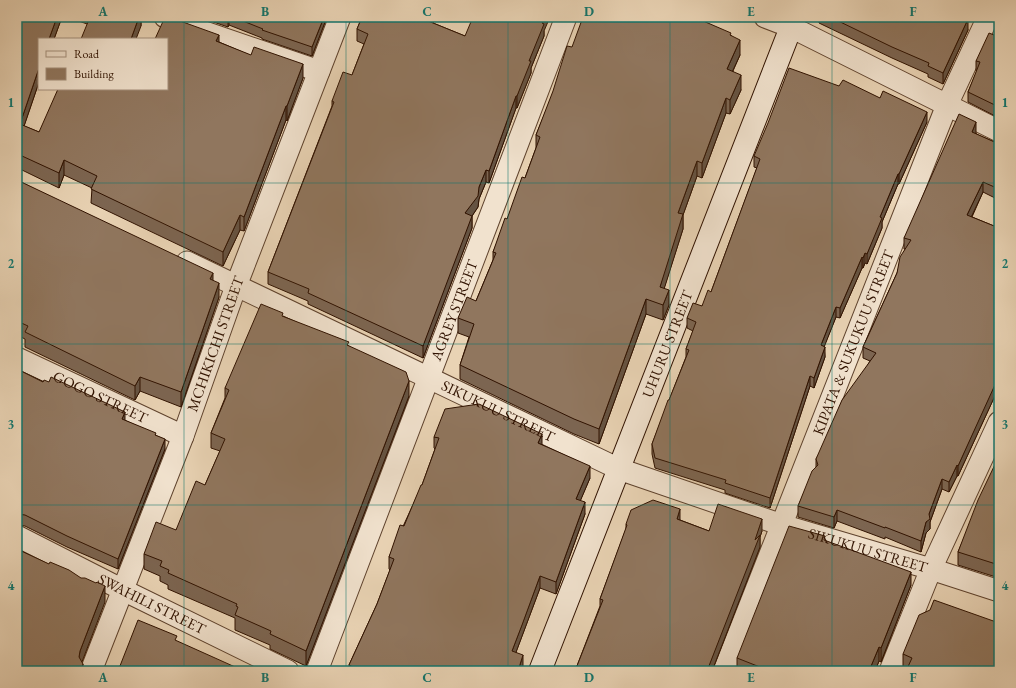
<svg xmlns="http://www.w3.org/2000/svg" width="1016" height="688" viewBox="0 0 1016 688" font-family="'EB Garamond',serif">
<rect width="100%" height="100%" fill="#e9d3b4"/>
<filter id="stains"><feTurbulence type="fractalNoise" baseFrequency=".005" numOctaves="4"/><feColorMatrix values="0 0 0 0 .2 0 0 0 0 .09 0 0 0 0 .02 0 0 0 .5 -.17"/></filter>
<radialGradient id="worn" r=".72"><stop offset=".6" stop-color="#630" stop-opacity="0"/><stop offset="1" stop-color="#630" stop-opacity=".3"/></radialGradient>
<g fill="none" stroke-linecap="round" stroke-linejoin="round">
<defs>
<g id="street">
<path d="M 165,17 L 181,24 L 319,71"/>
<path d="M 765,17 L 791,27 L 999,131"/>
<path id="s1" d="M 187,262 L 619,469 L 782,525 L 931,569 L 999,591"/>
<path id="s2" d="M 17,358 L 183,436"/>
<path id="s3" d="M 17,536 L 123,590 L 288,671"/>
<path id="s4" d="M 91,671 L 183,436 L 236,286 L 340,17"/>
<path id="s5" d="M 317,671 L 566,17"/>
<path id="s6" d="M 724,671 L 947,105 L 988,17"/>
<path d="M 890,671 L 931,569 L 999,422"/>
</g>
<g id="secondary">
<path id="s7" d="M 540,671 L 795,17"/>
</g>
</defs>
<use href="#street" stroke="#5e422d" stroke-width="23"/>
<use href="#secondary" stroke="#301200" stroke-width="24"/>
<use href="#street" stroke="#f1e2ce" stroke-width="21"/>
<use href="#secondary" stroke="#f1e2ce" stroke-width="22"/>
</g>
<path fill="#7c6551" stroke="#301200" d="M 17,17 L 62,17 L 54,39 L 39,39 L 39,82 L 24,126 L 39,132 L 219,42 L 303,78 L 287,121 L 286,120 L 244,231 L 240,230 L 223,266 L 91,203 L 92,188 L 64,175 L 59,188 L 22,170 L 17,169 Z
M 68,17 L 141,17 L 141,26 L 87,24 Z
M 199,17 L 327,17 L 312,56 L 262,39 L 262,38 L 229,25 L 228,27 Z
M 362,17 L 436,17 L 433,23 L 465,36 L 544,31 L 544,36 L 531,68 L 531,73 L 517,108 L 516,108 L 489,183 L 486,182 L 479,199 L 478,207 L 472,216 L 472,228 L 423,358 L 308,304 L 308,301 L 268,284 L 268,272 L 332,106 L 332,101 L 352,75 L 364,44 L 357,41 L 357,29 Z
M 819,17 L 964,17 L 968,30 L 943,84 L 928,77 L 928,74 L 892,58 L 819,23 Z
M 731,35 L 740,55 L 733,71 L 741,90 L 730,114 L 726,113 L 702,178 L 697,176 L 683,215 L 683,229 L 664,288 L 669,305 L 663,320 L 646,314 L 599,444 L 574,434 L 460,379 L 460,365 L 469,337 L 458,333 L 458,318 L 476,301 L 493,260 L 493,252 L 525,178 L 536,148 L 536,135 L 572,47 Z
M 999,37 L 999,118 L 968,102 L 968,92 L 977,71 L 976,71 L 976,61 Z
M 927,122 L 899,184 L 898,184 L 882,222 L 882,228 L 867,264 L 865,263 L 863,268 L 862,268 L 840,318 L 836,317 L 824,346 L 825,357 L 814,388 L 810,386 L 770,508 L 725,493 L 725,490 L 655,468 L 652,454 L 652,444 L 686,357 L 686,349 L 693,331 L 687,328 L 687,318 L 702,306 L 711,292 L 757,168 L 754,167 L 754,156 Z
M 976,133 L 976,134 L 999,144 L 999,200 L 983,192 L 972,217 L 999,228 L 999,387 L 958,476 L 957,476 L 949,492 L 942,489 L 930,522 L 930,529 L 926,533 L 921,552 L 885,537 L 885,539 L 837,521 L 834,528 L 798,517 L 798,506 L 816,467 L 816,459 L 870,361 L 863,358 L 863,347 L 897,273 L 905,249 L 904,249 L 904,238 Z
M 17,180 L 213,280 L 219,297 L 181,407 L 140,391 L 135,400 L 25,347 L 25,339 L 17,335 Z
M 283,316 L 349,346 L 409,396 L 306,666 L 270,649 L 270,645 L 235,630 L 235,618 L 168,589 L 168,585 L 160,581 L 160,576 L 144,569 L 144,554 L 176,530 L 205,485 L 220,451 L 211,448 L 211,433 L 225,398 L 225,388 Z
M 17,369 L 156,435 L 165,449 L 118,569 L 67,547 L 25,526 L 17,525 Z
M 434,437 L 542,445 L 590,478 L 580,501 L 585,514 L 556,594 L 540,588 L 516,652 L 523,667 L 522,671 L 349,671 L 349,665 L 377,604 L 390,570 L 389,569 L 389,557 L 422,485 L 435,449 L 434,448 Z
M 999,456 L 999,578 L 958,565 L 958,552 Z
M 680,520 L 709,531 L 762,531 L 760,537 L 760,547 L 712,671 L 575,671 L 600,606 L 600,599 L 626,529 L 626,524 Z
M 825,541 L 911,585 L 881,662 L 879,661 L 875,671 L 737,671 L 737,658 Z
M 903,654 L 999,671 L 905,671 L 903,670 Z"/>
<path fill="#655342" stroke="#301200" d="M 57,17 L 62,17 L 54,39 L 49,39 Z
M 139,17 L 141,17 L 141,26 L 136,39 L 131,39 Z
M 229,17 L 229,25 L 228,27 L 228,18 Z
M 324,17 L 327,17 L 312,56 L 312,47 Z
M 430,17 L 436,17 L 428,33 L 428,21 Z
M 545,17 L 550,17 L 544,31 L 544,36 L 531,68 L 531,73 L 517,108 L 517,96 L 542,23 Z
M 968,19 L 968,30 L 943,84 L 943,73 Z
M 219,35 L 219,49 L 216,41 Z
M 740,40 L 740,55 L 727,83 L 727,69 Z
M 303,64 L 303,78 L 287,121 L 287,106 Z
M 39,68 L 39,82 L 20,138 L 20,124 Z
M 741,75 L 741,90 L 730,114 L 730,100 Z
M 516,96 L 516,108 L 489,183 L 489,171 Z
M 726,98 L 726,113 L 702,178 L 702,163 Z
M 286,106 L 286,120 L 244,231 L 244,217 Z
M 927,112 L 927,122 L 899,184 L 899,174 Z
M 976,122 L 976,133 L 972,143 L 972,132 Z
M 64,160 L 64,175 L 59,188 L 59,173 Z
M 697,161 L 697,176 L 683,215 L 683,229 L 660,302 L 660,287 L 678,213 Z
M 486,170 L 486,182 L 479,199 L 478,207 L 472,216 L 472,228 L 423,358 L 423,346 L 465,213 L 479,187 Z
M 898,174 L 898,184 L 882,222 L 882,228 L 867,264 L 867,254 L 880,217 Z
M 983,182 L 983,192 L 967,226 L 967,215 Z
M 240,215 L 240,230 L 223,266 L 223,252 Z
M 865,253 L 865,263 L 863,268 L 863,258 Z
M 862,257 L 862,268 L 840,318 L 840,308 Z
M 213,273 L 213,288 L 210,279 Z
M 219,283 L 219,297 L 181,407 L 181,392 Z
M 669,290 L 669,305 L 663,320 L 663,305 Z
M 646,299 L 646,314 L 599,444 L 599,429 Z
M 836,307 L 836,317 L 821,355 L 821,345 Z
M 825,347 L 825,357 L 814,388 L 814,378 Z
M 999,373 L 999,387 L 958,476 L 958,466 Z
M 810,376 L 810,386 L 770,508 L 770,498 Z
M 140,377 L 140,391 L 135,400 L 135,386 Z
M 409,381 L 409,396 L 306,666 L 306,651 Z
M 125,412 L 125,422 L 122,419 Z
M 542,434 L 542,445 L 538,443 Z
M 165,439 L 165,449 L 118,569 L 118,559 Z
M 957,465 L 957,476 L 949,492 L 949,482 Z
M 590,466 L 590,478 L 576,511 L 576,499 Z
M 942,479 L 942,489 L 930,522 L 930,529 L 926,533 L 921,552 L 921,541 L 926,522 Z
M 585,502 L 585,514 L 556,594 L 556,582 Z
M 680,509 L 680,520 L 677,519 Z
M 837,510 L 837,521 L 834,528 L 834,517 Z
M 762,519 L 762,531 L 760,537 L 760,547 L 712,671 L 707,671 Z
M 911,572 L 911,585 L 881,662 L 881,648 Z
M 540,576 L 540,588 L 512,663 L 512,651 Z
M 105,586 L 105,602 L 80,667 L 79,657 L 80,651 Z
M 879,647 L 879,661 L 875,671 L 869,671 Z
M 523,655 L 523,667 L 522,671 L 518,671 Z
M 83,664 L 83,671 L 80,671 Z"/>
<path fill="#90765e" stroke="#301200" d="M 17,17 L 57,17 L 49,39 L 39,39 L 39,68 L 20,124 L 39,132 L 58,89 L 167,89 L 167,39 L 155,39 L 165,17 L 169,17 L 219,35 L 216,41 L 251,55 L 254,47 L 303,64 L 287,106 L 286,106 L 244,217 L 240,215 L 223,252 L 91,189 L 97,176 L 64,160 L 59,173 L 22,156 L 17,155 Z
M 90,17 L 139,17 L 131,39 L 81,39 Z
M 233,17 L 324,17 L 312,47 L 262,30 L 263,29 Z
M 362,17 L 430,17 L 428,21 L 465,36 L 473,17 L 545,17 L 542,23 L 544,24 L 529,61 L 531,61 L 517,96 L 516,96 L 489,171 L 486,170 L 479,187 L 478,196 L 465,213 L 472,216 L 423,346 L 308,293 L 309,289 L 268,272 L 334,102 L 332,101 L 343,72 L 352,75 L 368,34 L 357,29 Z
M 583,17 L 694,17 L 731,33 L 730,35 L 740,40 L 727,69 L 741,75 L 730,100 L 726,98 L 702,163 L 697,161 L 678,213 L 683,214 L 660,287 L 669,290 L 663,305 L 646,299 L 599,429 L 574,419 L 460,365 L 474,324 L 458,318 L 467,297 L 476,301 L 496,253 L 493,252 L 505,218 L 507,219 L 522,177 L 525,178 L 540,137 L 536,135 L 553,91 L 567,46 L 572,47 Z
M 830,17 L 964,17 L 968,19 L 943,73 L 928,66 L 929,63 L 892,47 Z
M 989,33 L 999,37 L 999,107 L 968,92 L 980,62 L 976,61 Z
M 789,68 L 839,86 L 843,80 L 880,98 L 883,91 L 927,112 L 899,174 L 898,174 L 880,217 L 882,218 L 867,254 L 865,253 L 863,258 L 862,257 L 840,308 L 836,307 L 821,345 L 825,347 L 814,378 L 810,376 L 770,498 L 725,483 L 726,480 L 655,458 L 652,444 L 668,400 L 669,400 L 689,350 L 686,349 L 696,322 L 687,318 L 693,303 L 702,306 L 708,290 L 711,292 L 760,159 L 754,156 L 768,123 Z
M 959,114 L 976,122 L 972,132 L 999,144 L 999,189 L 983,182 L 967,215 L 999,228 L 999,373 L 998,376 L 999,376 L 958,466 L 957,465 L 949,482 L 942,479 L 929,514 L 930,519 L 926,522 L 921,541 L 885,527 L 885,528 L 837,510 L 834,517 L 798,506 L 812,471 L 818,465 L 816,459 L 842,400 L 876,353 L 863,347 L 897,273 L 900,257 L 911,240 L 904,238 Z
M 17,180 L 213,273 L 210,279 L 219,283 L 181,392 L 140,377 L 135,386 L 25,332 L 28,326 L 17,321 Z
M 261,304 L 283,313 L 282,316 L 349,342 L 347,345 L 406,372 L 409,381 L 306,651 L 270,634 L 271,631 L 235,615 L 238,607 L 236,606 L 237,604 L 168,573 L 169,570 L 160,566 L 162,561 L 144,554 L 156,522 L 176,530 L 196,481 L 205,485 L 225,439 L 211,433 L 229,390 L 225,388 Z
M 17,369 L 43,382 L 44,380 L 49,382 L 51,377 L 125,412 L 122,419 L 156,433 L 155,435 L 165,439 L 118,559 L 67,536 L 25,515 L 17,514 Z
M 479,404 L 542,434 L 538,443 L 590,466 L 576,499 L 585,502 L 556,582 L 540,576 L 522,625 L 512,651 L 523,655 L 518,671 L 361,671 L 349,665 L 377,604 L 394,559 L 389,557 L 400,525 L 404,526 L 421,485 L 422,485 L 439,438 L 434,437 L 445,409 Z
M 999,456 L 999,565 L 958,552 L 978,500 Z
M 653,500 L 680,509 L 677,519 L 709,531 L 718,504 L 762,519 L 755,540 L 760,535 L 707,671 L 575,671 L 603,600 L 600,599 L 627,525 L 626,524 L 631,510 Z
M 789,526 L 825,536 L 824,540 L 911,572 L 881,648 L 879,647 L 869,671 L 770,671 L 737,658 Z
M 17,549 L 49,564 L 50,562 L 69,570 L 81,578 L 85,578 L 96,583 L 97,582 L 105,586 L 80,651 L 79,657 L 83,664 L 80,671 L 17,671 Z
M 934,600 L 999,623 L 999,671 L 906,671 L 912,658 L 903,654 L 919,615 L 930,610 Z
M 138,620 L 177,636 L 175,640 L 244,671 L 118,671 Z"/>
<path fill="none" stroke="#0f766e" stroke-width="1" stroke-opacity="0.55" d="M 184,17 L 184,671M 346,17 L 346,671M 508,17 L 508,671M 670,17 L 670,671M 832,17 L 832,671M 17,183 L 999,183M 17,344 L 999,344M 17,505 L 999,505"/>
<g text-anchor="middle" stroke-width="3" stroke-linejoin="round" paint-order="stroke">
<g font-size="15" fill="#301200" stroke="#f1e2ce">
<text dy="5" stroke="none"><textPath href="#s5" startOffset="386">AGREY STREET</textPath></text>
<text dy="5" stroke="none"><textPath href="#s6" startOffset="353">KIPATA &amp; SUKUKUU STREET</textPath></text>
<text dy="5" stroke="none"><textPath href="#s4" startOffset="350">MCHIKICHI STREET</textPath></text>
<text dy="5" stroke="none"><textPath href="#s7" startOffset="351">UHURU STREET</textPath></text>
<text dy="5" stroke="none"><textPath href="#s2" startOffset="92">GOGO STREET</textPath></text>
<text dy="5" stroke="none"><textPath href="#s1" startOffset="345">SIKUKUU STREET</textPath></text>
<text dy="5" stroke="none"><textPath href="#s1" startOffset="741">SIKUKUU STREET</textPath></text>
<text dy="5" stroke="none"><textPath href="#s3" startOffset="151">SWAHILI STREET</textPath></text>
</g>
</g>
<rect width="1016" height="688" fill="none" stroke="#e9d3b4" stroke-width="44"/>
<rect x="38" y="38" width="130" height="52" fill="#f1e2ce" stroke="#a48f7c"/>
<rect x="46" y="51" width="20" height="6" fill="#f1e2ce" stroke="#a48f7c"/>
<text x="74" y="58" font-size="12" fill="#301200">Road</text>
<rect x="46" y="68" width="20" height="12" fill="#90765e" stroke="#a48f7c"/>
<text x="74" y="78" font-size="12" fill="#301200">Building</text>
<rect x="22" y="22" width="972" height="644" fill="none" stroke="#0f766e" stroke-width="1.5"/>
<g font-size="13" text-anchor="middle" font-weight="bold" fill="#0f766e">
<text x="103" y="16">A</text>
<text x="265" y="16">B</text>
<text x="427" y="16">C</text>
<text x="589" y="16">D</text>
<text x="751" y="16">E</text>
<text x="913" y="16">F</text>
<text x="11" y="107">1</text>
<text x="1005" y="107">1</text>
<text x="11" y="268">2</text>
<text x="1005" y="268">2</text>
<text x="11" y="429">3</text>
<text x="1005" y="429">3</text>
<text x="11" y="590">4</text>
<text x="1005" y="590">4</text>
<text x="103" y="682">A</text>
<text x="265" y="682">B</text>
<text x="427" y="682">C</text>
<text x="589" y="682">D</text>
<text x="751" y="682">E</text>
<text x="913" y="682">F</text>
</g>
<rect width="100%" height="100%" filter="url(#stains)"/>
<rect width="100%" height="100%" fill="url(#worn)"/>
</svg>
